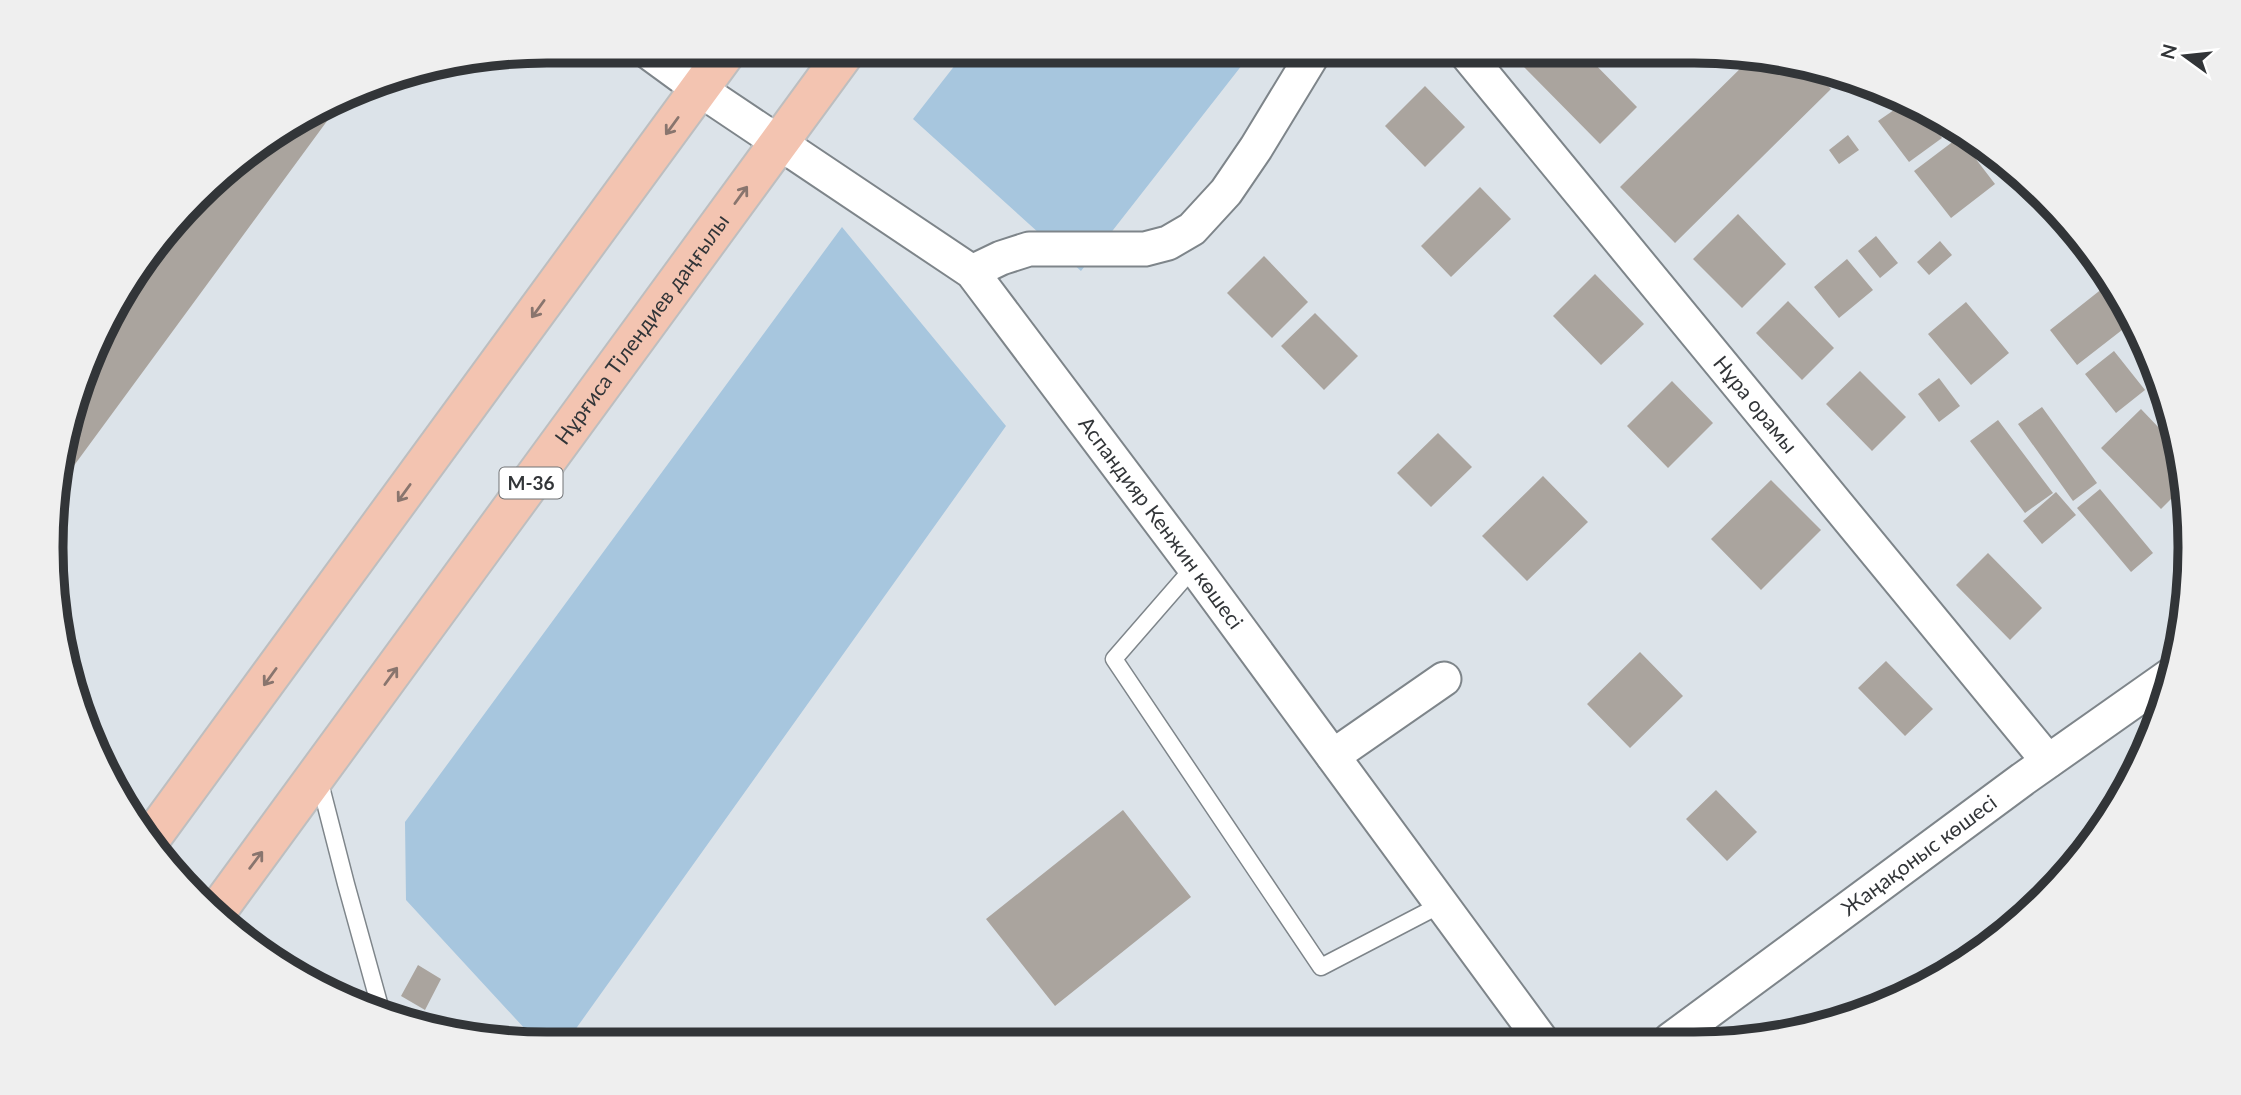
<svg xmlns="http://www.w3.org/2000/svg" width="2241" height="1095" viewBox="0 0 2241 1095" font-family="Lato,sans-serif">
<rect width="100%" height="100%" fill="#dce3e9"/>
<path fill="#a7c6de" d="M 966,51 L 1253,51 L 1081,271 L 913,119 Z
M 842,227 L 1006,426 L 565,1044 L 538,1043 L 406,900 L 405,822 Z"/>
<path fill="#aaa49e" d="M 1541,51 L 1582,51 L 1637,107 L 1600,144 L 1524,67 Z
M 1752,57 L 1791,60 L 1808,66 L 1831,89 L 1675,243 L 1620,187 Z
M 1425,86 L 1465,127 L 1425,167 L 1385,126 Z
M 1907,101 L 1920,108 L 1942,138 L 1909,162 L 1878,121 Z
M 341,102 L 59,486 L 60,450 L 118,299 L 174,220 L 245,154 Z
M 1848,135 L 1859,150 L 1839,164 L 1829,150 Z
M 1959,137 L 1995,184 L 1951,218 L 1914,171 Z
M 1480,187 L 1511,219 L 1451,277 L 1421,246 Z
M 1738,214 L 1786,264 L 1742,308 L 1693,259 Z
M 1876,236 L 1898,263 L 1880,278 L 1858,251 Z
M 1940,241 L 1952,255 L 1929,275 L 1917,262 Z
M 1264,256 L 1308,302 L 1272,338 L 1227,293 Z
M 1847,259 L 1873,290 L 1839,318 L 1814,287 Z
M 1595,274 L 1644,324 L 1601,365 L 1553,316 Z
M 2103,288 L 2131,323 L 2077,365 L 2050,330 Z
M 1788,301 L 1834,348 L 1802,380 L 1756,333 Z
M 1966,302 L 2009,353 L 1971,385 L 1928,334 Z
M 1315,313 L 1358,356 L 1324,390 L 1281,346 Z
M 2114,351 L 2145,390 L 2116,413 L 2085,374 Z
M 1860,371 L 1906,417 L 1872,451 L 1826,404 Z
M 1939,378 L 1960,406 L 1939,422 L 1918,394 Z
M 1672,381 L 1713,423 L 1668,468 L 1627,426 Z
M 2042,407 L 2097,483 L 2073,501 L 2018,424 Z
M 2141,409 L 2181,451 L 2184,486 L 2161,509 L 2101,448 Z
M 1998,420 L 2053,493 L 2025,513 L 1970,441 Z
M 1438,433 L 1472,467 L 1431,507 L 1397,473 Z
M 1543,476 L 1588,522 L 1527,581 L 1482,536 Z
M 1771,480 L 1821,530 L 1761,590 L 1711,539 Z
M 2100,489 L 2153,553 L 2131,572 L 2077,508 Z
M 2056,492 L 2076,515 L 2042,544 L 2023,521 Z
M 1988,553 L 2042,608 L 2010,640 L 1956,585 Z
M 1640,652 L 1683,696 L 1630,748 L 1587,704 Z
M 1886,661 L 1933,709 L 1905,736 L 1858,688 Z
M 1716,790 L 1757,832 L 1727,861 L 1686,819 Z
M 1123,810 L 1191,897 L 1055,1006 L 986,919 Z
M 418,965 L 441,979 L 425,1010 L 401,996 Z"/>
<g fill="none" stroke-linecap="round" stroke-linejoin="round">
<defs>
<path id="lane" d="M 1194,567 L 1114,659 L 1321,967 L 1442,904
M 319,779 L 346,884 L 382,1014"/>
<g id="street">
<path id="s1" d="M 647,51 L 699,89 L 972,272 L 1194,567 L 1542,1041"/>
<path id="s2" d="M 1464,51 L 2048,761"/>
<path d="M 972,272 L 1001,258 L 1029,249 L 1145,249 L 1168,243 L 1192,229 L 1226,192 L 1256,148 L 1315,51"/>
<path d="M 1333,756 L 1444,679"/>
<path id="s3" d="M 1670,1040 L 2023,779 L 2172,674"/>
</g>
<g id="primary">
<path d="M 152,837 L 727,51"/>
<path id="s4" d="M 215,914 L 846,51"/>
</g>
</defs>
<use href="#lane" stroke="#7e858a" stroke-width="19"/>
<use href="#street" stroke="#7e858a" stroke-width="37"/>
<use href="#primary" stroke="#bdbebf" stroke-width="42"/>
<use href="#lane" stroke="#fff" stroke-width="16"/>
<use href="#street" stroke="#fff" stroke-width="33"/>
<use href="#primary" stroke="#f3c4b1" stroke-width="38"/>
</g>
<defs><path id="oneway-shaft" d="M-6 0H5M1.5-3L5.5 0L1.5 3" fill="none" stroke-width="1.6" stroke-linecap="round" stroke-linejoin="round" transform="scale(1.75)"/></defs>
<g stroke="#89756e">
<use href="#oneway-shaft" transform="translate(672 126) rotate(126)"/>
<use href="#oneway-shaft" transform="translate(741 195) rotate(-54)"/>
<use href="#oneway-shaft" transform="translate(538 309) rotate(126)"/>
<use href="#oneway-shaft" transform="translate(404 493) rotate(126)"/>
<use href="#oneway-shaft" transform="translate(391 676) rotate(-54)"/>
<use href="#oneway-shaft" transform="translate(270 677) rotate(126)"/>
<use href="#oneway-shaft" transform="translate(256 860) rotate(-53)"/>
</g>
<g text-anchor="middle" stroke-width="6" stroke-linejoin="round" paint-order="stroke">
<rect fill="#fff" stroke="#707274" stroke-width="2" x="499.5" y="467.5" width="63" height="31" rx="5"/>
<g font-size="19" font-weight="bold" fill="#323538">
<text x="531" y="490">M-36</text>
</g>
<g font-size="21" fill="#323538" stroke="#fff">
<text dy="7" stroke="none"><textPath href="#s4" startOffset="724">Нұрғиса Тілендиев даңғылы</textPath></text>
<text dy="7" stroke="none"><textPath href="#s2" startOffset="458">Нұра орамы</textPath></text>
<text dy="7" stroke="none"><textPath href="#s1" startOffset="707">Аспандияр Кенжин көшесі</textPath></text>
<text dy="7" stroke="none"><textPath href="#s3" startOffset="310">Жаңақоныс көшесі</textPath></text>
</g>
</g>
<path d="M0 0H2241V1095H0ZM547 63H1694A484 484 0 0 1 2178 547V548A484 484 0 0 1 1694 1032H547A484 484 0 0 1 63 548V547A484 484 0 0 1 547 63Z" fill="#efefef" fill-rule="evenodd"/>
<path fill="none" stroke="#323538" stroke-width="9" d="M547 63H1694A484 484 0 0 1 2178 547V548A484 484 0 0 1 1694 1032H547A484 484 0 0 1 63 548V547A484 484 0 0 1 547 63Z"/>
<g transform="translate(2185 56) rotate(285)" stroke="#ffffff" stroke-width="5" paint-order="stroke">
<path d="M0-5L12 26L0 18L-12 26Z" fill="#323538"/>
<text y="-10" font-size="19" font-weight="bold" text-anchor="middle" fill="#323538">N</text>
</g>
</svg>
